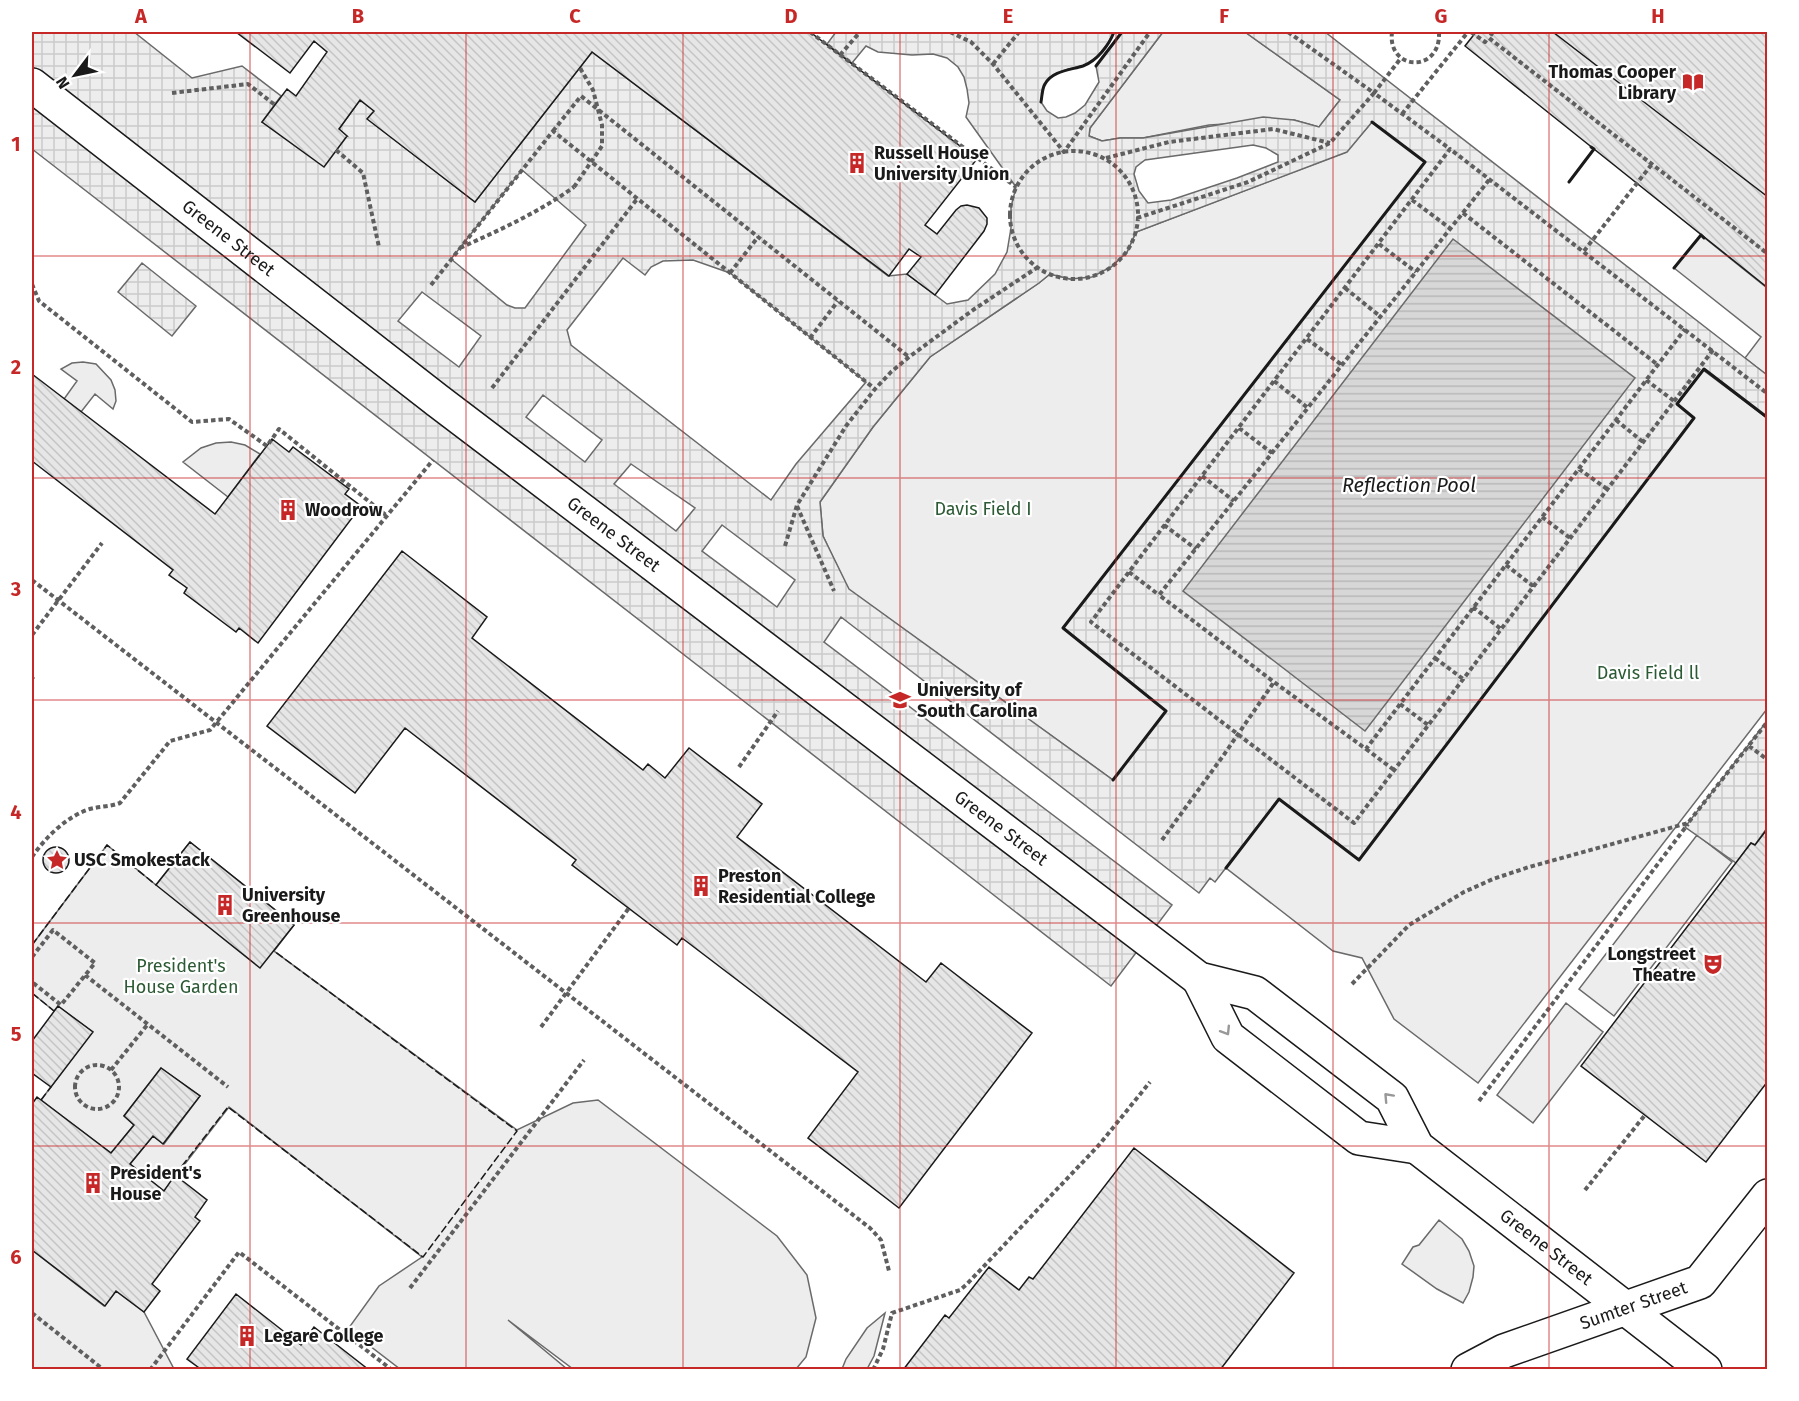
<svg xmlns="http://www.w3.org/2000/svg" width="1799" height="1401" viewBox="0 0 1799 1401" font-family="'Fira Sans',sans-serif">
<defs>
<pattern id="plaza-grid" width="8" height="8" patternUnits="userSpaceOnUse" patternTransform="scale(1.5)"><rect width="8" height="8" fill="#ededed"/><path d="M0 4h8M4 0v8" fill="none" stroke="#cbcbcb"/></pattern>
<pattern id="water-rules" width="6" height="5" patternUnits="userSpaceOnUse" patternTransform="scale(1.5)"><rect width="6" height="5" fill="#d7d7d7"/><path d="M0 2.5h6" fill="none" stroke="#b8b8b8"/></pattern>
<pattern id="building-back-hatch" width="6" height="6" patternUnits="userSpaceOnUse" patternTransform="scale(1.5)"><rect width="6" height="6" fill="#e6e6e6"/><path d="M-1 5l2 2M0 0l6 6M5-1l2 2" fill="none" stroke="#c5c5c5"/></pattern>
</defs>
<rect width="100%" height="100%" fill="#fff"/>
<path fill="#ededed" stroke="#6a6a6a" stroke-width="1.5" d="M 1163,32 L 1245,32 L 1340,100 L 1319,127 L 1294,120 L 1209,125 L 1143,138 L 1120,138 L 1102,141 L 1089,136 L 1090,128 Z
M 1372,122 L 1425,162 L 1063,628 L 1166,711 L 1113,780 L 848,589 L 823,536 L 820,502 L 873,427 L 930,357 L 1039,283 L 1050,274 L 1070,279 L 1111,267 L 1127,252 L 1136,232 L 1346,152 Z
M 1701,235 L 1767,288 L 1767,375 L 1745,358 L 1761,337 L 1674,268 Z
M 83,362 L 96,364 L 111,380 L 115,390 L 116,401 L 113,409 L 95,394 L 81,412 L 64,399 L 77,381 L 61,369 L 72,363 Z
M 1704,369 L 1767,418 L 1767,709 L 1478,1083 L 1394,1019 L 1362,958 L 1333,951 L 1226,868 L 1279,799 L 1359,860 L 1694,418 L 1677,404 Z
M 231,442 L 245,445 L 260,454 L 228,497 L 183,462 L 201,448 L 216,443 Z
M 1697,835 L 1732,862 L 1614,1016 L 1579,989 Z
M 190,842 L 294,925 L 274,951 L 517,1130 L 573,1103 L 598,1100 L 777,1236 L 807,1275 L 816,1318 L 806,1357 L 796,1369 L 573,1369 L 508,1320 L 567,1369 L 400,1369 L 348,1329 L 379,1286 L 422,1257 L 229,1107 L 164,1191 L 130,1164 L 153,1136 L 164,1144 L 200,1096 L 161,1068 L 124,1116 L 134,1125 L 111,1153 L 41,1100 L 92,1032 L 58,1006 L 54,1011 L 32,993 L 32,945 L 107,845 L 156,885 Z
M 1566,1003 L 1603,1032 L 1533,1123 L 1497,1095 Z
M 1439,1220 L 1462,1239 L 1469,1251 L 1474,1266 L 1473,1277 L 1469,1292 L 1463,1303 L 1437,1289 L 1402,1264 L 1413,1247 L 1419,1245 Z
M 32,1250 L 104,1306 L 116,1291 L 144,1312 L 174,1369 L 32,1369 Z
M 885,1313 L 874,1356 L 867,1369 L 842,1369 L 846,1359 L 867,1328 Z"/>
<path fill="url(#plaza-grid)" stroke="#6a6a6a" stroke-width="1.5" fill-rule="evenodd" d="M 32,32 L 134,32 L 192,78 L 242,66 L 281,96 L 262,122 L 347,136 L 339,129 L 360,100 L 374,111 L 368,119 L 475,202 L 592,52 L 888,276 L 907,274 L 947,304 L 968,300 L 995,274 L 1007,252 L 1011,228 L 1011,207 L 1016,187 L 966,117 L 969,103 L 967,89 L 964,77 L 958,67 L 947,58 L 933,54 L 912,55 L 878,52 L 866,46 L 852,63 L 827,44 L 836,32 L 1114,32 L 1108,43 L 1098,56 L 1085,65 L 1062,71 L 1052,76 L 1044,85 L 1041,102 L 1047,111 L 1058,118 L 1066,117 L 1075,113 L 1085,105 L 1099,82 L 1096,66 L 1122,32 L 1163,32 L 1090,128 L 1089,136 L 1102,141 L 1120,138 L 1143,138 L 1263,117 L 1294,120 L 1319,127 L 1340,100 L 1245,32 L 1325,32 L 1767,375 L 1767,418 L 1703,370 L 1677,404 L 1694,418 L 1359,860 L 1279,799 L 1215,882 L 1210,878 L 1199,893 L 841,617 L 824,642 L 1172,905 L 1111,986 L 32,149 ZM 1372,122 L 1425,162 L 1063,628 L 1166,711 L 1113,780 L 849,589 L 823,536 L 820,502 L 873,427 L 930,357 L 1039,283 L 1050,274 L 1070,279 L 1092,277 L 1111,267 L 1127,252 L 1136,232 L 1347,152 ZM 1253,145 L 1266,148 L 1278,155 L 1278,162 L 1237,178 L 1171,200 L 1148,203 L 1139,191 L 1134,174 L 1136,167 L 1145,160 ZM 522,170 L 586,225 L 525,308 L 515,308 L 507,305 L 451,259 ZM 623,258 L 645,275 L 651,267 L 663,261 L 693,260 L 730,273 L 866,382 L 796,464 L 771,500 L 571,345 L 567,330 ZM 422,292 L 481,336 L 459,367 L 398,321 ZM 543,395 L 602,440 L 585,462 L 526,417 ZM 631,464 L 695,508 L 676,531 L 614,484 ZM 722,525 L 795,580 L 777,607 L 702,551 Z
M 142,263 L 196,306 L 172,336 L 118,292 Z
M 1767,721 L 1767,828 L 1755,845 L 1751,843 L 1736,863 L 1685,827 Z"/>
<path fill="url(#water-rules)" stroke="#6a6a6a" stroke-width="1.5" d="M 1453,239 L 1635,378 L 1365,731 L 1183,591 Z"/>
<path fill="url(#building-back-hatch)" stroke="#1a1a1a" stroke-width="1.5" d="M 236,32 L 810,32 L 977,159 L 925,225 L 937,234 L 956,210 L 961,206 L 967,205 L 979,208 L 987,218 L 987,224 L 984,231 L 935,295 L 907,274 L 921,257 L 909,249 L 889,276 L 592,52 L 475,202 L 367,119 L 374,111 L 360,100 L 339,129 L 347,136 L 324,167 L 262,122 L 287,89 L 296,96 L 327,52 L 314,41 L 290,73 Z
M 1476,32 L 1768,32 L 1768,288 L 1465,46 Z
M 1553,32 L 1768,32 L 1768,197 L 1683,132 Z
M 32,374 L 215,514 L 272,439 L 289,452 L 293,447 L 349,489 L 345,494 L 361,506 L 258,643 L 239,628 L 236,632 L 184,593 L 187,588 L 169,575 L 173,570 L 32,461 Z
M 402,551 L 487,617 L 472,638 L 643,770 L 648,764 L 665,778 L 689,748 L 762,804 L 737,837 L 926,982 L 941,963 L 1032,1033 L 899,1208 L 808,1138 L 858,1072 L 682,938 L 677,945 L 572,865 L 576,860 L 405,728 L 355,793 L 267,726 Z
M 1768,828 L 1768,1081 L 1706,1162 L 1581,1066 L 1751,843 L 1755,845 Z
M 190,842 L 294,925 L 260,968 L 156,885 Z
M43 860a13 13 0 1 1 26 0a13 13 0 1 1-26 0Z
M 58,1006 L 93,1032 L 51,1087 L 32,1073 L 32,1041 Z
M 161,1068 L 200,1096 L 163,1144 L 153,1136 L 130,1164 L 164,1191 L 175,1175 L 207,1200 L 195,1217 L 200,1221 L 152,1284 L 160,1291 L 144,1312 L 116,1291 L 105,1306 L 32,1250 L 32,1104 L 37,1097 L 111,1153 L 134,1125 L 124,1116 Z
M 1134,1148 L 1294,1273 L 1220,1370 L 903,1370 L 945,1315 L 949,1318 L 989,1267 L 1019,1290 L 1029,1277 L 1033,1279 Z
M 236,1294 L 301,1345 L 314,1327 L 369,1370 L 202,1370 L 187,1359 Z"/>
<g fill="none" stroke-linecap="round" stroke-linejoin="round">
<defs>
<g id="pedestrian">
<path id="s1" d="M 32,85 L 438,401 L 1031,851"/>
</g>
<g id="minor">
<path id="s2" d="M 1031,851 L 1199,979 L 1255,993 L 1392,1098 L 1417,1147 L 1705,1370"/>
<path d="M 1199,979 L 1228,1037 L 1359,1138 L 1417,1147"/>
</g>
<g id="tertiary">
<path id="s3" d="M 1468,1370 L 1504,1351 L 1700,1282 L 1768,1196"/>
</g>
</defs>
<use href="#pedestrian" stroke="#1a1a1a" stroke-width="36"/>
<use href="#minor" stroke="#1a1a1a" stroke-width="36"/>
<use href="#tertiary" stroke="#1a1a1a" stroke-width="36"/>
<path stroke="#5f5f5f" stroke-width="4" stroke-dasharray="4.5 3" stroke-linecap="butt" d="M 810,32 L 1016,187
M 950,32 L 971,42 L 993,64 L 1064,152 L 1150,32
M 1288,32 L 1374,93 L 1401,58
M 1392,32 C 1387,71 1441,74 1439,32
M 1471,32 L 1485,42 L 1488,38
M 1493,32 L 1489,38 L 1768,254
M 840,55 L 860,32
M 993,64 L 1019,32
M 172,93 L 248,84 L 275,105
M 1402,114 L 1468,32
M 553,131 L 581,96 L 909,357
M 336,150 L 363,173 L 379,247
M1010 215a64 64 0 1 1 128 0a64 64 0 1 1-128 0Z
M 1106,158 L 1169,142 L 1273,129 L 1330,143
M 1489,180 L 1159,595 L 1274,682 L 1366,749 L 1685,329
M 1412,200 L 1451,229
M 1463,213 L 1658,365
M 1137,218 L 1248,182 L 1330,143 L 1374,93 L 1450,149
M 1379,244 L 1416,272
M 460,248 C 500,230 539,212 574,187
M 1584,251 L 1652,164
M 730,273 L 758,237
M 32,284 L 39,301 L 192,422 L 229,419 L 267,446 L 279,429 L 387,516
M 431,285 L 553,131 L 875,389
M 1345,288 L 1381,317
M 810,338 L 838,301
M 1307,339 L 1342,365
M 1713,350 L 1354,823 L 1091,622 L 1450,149 L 1768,394
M 1646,380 L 1674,401
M 1274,381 L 1308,408
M 492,388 L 637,199
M 1616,420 L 1643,442
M 1239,428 L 1272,453
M 1579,469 L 1607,489
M 1202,476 L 1234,501
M 797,506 L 834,591
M 1542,517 L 1570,538
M 1164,525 L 1196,549
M 785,546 L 797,505 L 846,426 L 875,389 L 891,372 L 909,357 L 973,310 L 1038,267
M 1506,565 L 1533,586
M 1129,572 L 1159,595
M 32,580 L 870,1228 L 881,1240 L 889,1271
M 1473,607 L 1501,629
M 32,635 L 102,543
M 1435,658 L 1463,679
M 1400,704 L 1428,725
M 1749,746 L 1768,760
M 1366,749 L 1394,770
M 739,767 L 778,711
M 1162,840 L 1223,756 L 1274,682
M 32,857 C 45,838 65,818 87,810 C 98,806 109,807 120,803 L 170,741 L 210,730 L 433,460
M 32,957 L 53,930 L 95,963 L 61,1005 L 32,982
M 85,975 L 228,1087
M 1352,984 L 1409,925 L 1464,892 L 1493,879 L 1529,867 L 1688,823 L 1768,721
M 541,1027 L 629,908
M75 1087a22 22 0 1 1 44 0a22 22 0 1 1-44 0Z
M 111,1070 L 148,1024
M 1479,1101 L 1688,824
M 1585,1190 L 1645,1115
M 410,1288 L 584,1060
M 32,1313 L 104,1370
M 150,1370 L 239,1252 L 392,1370
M 873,1370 L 883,1349 L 892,1313 L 960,1290 L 967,1284 L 1099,1145 L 1150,1082"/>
<use href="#pedestrian" stroke="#fff" stroke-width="33"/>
<use href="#minor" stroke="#fff" stroke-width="33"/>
<use href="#tertiary" stroke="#fff" stroke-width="33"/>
<path stroke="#5f5f5f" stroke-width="4" stroke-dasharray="4.5 3" stroke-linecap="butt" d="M 574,187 L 602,146 L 602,125 L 593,90 L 580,68"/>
<path stroke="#1a1a1a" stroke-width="1.5" stroke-dasharray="8 3" stroke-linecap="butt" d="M 32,945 L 107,845 L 156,885
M 32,993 L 54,1011
M 41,1100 L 51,1087
M 175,1175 L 228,1107 L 423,1257 L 517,1131 L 274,951"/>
<path stroke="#1a1a1a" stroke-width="3" d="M 1096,66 L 1122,32
M 1041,102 C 1042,97 1042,88 1045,84 C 1052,71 1070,70 1083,66 C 1097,61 1109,45 1114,32
M 1569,182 L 1594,149 L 1591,147
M 1674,268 L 1701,235 L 1704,238
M 32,677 L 33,678
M 1113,780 L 1166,711 L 1063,628 L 1425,162 L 1372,122
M 1226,868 L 1279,799 L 1359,860 L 1694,418 L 1677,404 L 1704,369 L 1768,418"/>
</g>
<defs><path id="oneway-chevron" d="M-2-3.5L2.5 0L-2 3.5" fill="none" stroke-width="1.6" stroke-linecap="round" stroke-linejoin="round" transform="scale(1.5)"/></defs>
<g stroke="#989898">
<use href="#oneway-chevron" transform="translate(1226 1031) rotate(58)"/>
<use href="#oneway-chevron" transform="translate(1388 1097) rotate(-133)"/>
</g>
<path fill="none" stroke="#c62828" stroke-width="1.5" stroke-opacity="0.55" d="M 250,32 L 250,1370M 466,32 L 466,1370M 683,32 L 683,1370M 900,32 L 900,1370M 1116,32 L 1116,1370M 1333,32 L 1333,1370M 1549,32 L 1549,1370M 32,256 L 1768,256M 32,478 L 1768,478M 32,700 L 1768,700M 32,923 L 1768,923M 32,1146 L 1768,1146"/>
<defs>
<symbol id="library-bare" viewBox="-9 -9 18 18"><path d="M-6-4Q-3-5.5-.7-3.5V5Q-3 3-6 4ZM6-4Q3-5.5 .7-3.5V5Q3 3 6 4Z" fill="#c62828" stroke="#fff" stroke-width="2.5" paint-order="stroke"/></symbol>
<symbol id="building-bare" viewBox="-9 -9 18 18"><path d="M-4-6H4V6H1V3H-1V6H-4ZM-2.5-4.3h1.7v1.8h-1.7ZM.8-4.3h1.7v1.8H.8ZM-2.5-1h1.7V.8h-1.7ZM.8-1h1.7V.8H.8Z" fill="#c62828" stroke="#fff" stroke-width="2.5" paint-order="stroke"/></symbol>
<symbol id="university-bare" viewBox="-9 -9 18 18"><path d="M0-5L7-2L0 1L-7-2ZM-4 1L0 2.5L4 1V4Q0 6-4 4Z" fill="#c62828" stroke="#fff" stroke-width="2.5" paint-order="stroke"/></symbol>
<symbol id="sight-bare" viewBox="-9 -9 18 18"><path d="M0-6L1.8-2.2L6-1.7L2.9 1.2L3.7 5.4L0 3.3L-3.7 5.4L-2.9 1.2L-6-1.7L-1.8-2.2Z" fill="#c62828" stroke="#fff" stroke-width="2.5" paint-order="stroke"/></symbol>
<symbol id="theatre-bare" viewBox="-9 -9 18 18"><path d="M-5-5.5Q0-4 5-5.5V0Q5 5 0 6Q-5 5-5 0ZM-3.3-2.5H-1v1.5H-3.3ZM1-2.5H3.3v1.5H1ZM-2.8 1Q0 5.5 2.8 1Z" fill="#c62828" stroke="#fff" stroke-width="2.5" paint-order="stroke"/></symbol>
</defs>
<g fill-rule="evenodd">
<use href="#library-bare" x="1678" y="67" width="30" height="30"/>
<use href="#building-bare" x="842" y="148" width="30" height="30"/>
<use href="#building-bare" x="273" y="495" width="30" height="30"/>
<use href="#university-bare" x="885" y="685" width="30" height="30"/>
<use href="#sight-bare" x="42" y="845" width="30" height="30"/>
<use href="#building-bare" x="686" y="871" width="30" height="30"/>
<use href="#building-bare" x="210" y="890" width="30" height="30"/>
<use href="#theatre-bare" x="1698" y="949" width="30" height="30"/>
<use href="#building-bare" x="78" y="1168" width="30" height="30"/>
<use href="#building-bare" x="232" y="1321" width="30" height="30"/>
</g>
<g text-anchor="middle" stroke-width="4.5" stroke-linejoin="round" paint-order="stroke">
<g font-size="18" font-weight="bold" fill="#1a1a1a" stroke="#fff" text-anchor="start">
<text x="1676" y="78" text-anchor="end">Thomas Cooper<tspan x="1676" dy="21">Library</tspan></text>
<text x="874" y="159">Russell House<tspan x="874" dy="21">University Union</tspan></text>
<text x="305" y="516">Woodrow</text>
<text x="917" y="696">University of<tspan x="917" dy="21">South Carolina</tspan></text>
<text x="74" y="866">USC Smokestack</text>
<text x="718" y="882">Preston<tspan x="718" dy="21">Residential College</tspan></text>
<text x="242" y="901">University<tspan x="242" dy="21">Greenhouse</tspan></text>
<text x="1696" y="960" text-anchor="end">Longstreet<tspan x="1696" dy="21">Theatre</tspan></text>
<text x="110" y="1179">President's<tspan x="110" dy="21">House</tspan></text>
<text x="264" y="1342">Legare College</text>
</g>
<g font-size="18" fill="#1a1a1a" stroke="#fff">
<text dy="6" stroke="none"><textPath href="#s1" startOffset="249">Greene Street</textPath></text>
<text dy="6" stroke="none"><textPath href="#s1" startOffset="735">Greene Street</textPath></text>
<text transform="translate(1001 828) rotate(37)" y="6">Greene Street</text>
<text dy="6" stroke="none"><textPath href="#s2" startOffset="660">Greene Street</textPath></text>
<text dy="6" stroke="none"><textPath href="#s3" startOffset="178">Sumter Street</textPath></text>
</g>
<g font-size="18" fill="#2b5a34" stroke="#fff">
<text x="983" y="515">Davis Field I</text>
<text x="1648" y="679">Davis Field ll</text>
<text x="181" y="972">President's<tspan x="181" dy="21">House Garden</tspan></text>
</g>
<g font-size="20" font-style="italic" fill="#1a1a1a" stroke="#fff">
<text x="1409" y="492">Reflection Pool</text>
</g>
</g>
<rect width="1799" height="1401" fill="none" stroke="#ffffff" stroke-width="66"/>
<g transform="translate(75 75) rotate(238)" stroke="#ffffff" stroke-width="4.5" paint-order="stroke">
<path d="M0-4.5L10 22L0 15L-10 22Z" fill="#1a1a1a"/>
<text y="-9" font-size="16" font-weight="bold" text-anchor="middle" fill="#1a1a1a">N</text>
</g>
<rect x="33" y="33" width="1733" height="1335" fill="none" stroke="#c62828" stroke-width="2"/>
<g font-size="20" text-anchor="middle" font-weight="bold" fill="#c62828">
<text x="141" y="23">A</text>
<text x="358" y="23">B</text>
<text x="575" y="23">C</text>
<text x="791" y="23">D</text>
<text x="1008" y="23">E</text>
<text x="1224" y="23">F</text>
<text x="1441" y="23">G</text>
<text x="1658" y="23">H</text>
<text x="16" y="151">1</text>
<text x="16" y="374">2</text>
<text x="16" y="596">3</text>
<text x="16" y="819">4</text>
<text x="16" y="1041">5</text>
<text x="16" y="1264">6</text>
</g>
</svg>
